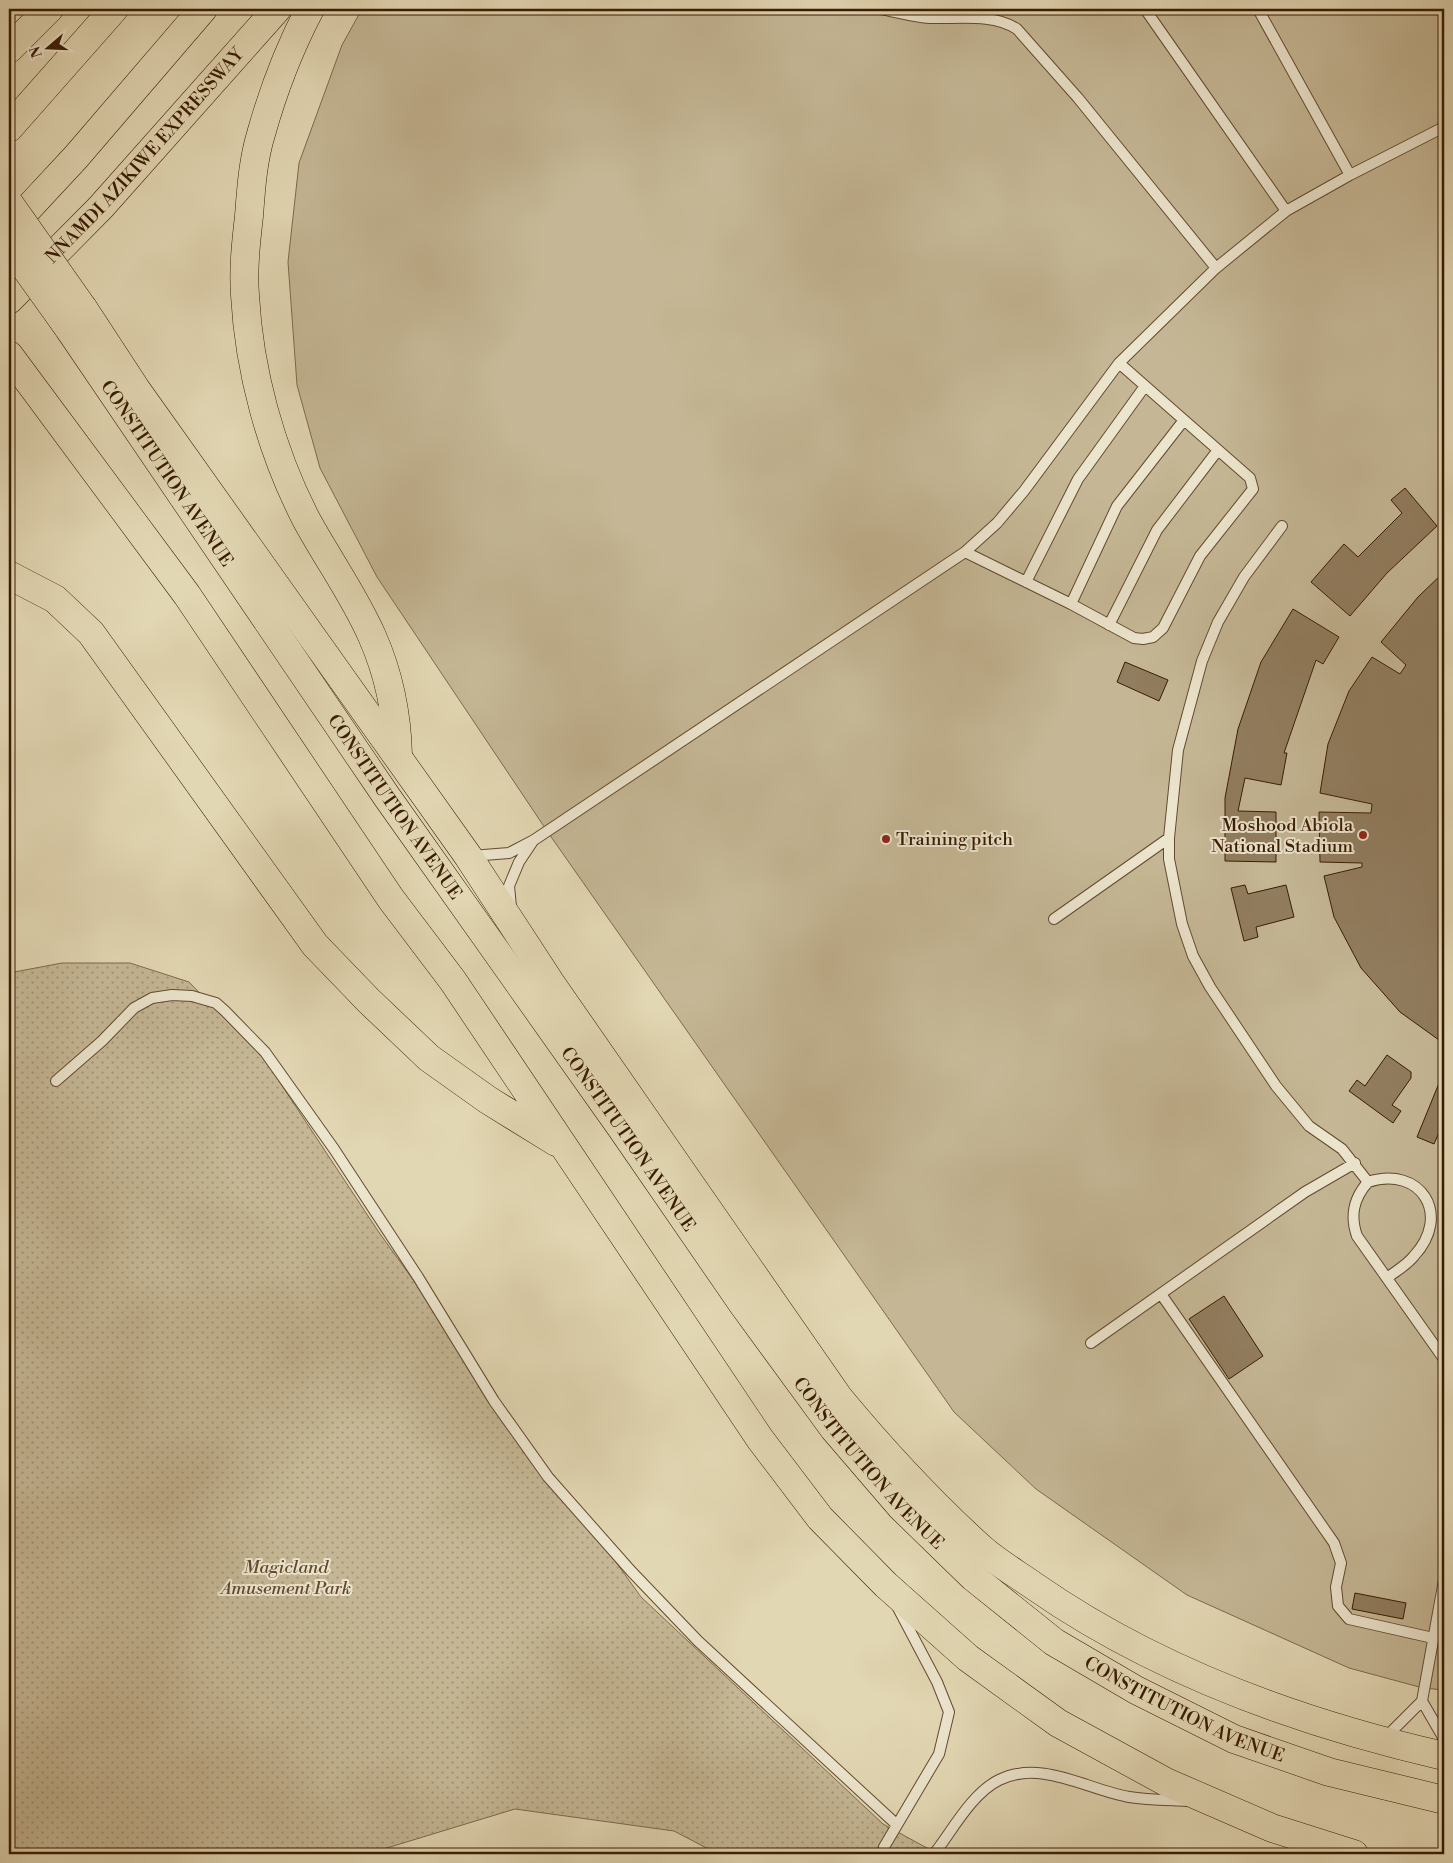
<svg xmlns="http://www.w3.org/2000/svg" width="1453" height="1863" viewBox="0 0 1453 1863" font-family="'Libre Bodoni',serif">
<defs>
<pattern id="park-dots" width="8" height="8" patternUnits="userSpaceOnUse" patternTransform="scale(1.25)"><rect width="8" height="8" fill="#c5b795"/><path d="M2 2h.1M6 6h.1" fill="none" stroke="#a19477" stroke-width="1.8" stroke-linecap="round"/></pattern>
</defs>
<rect width="100%" height="100%" fill="#e2d7b3"/>
<filter id="stains"><feTurbulence type="fractalNoise" baseFrequency=".004" numOctaves="4"/><feColorMatrix values="0 0 0 0 .2 0 0 0 0 .09 0 0 0 0 .02 0 0 0 .5 -.17"/></filter>
<radialGradient id="worn" r=".72"><stop offset=".6" stop-color="#630" stop-opacity="0"/><stop offset="1" stop-color="#630" stop-opacity=".3"/></radialGradient>
<path fill="#c5b795" stroke="#7f694c" d="M 362,9 L 1444,9 L 1444,1690 L 1423,1688 L 1349,1668 L 1187,1595 L 1036,1489 L 954,1412 L 547,831 L 377,577 L 320,468 L 297,385 L 288,262 L 299,163 L 342,45 Z"/>
<path fill="url(#park-dots)" stroke="#7f694c" d="M 62,963 L 130,963 L 189,982 L 265,1060 L 378,1231 L 641,1597 L 883,1824 L 938,1854 L 718,1854 L 674,1831 L 515,1809 L 367,1854 L 9,1854 L 9,973 Z"/>
<path fill="#917d5f" stroke="#391b03" d="M 1405,488 L 1437,526 L 1387,573 L 1350,616 L 1311,582 L 1344,544 L 1358,557 L 1402,513 L 1391,500 Z
M 1444,572 L 1444,1032 L 1439,1040 L 1400,1012 L 1361,968 L 1334,917 L 1324,876 L 1362,867 L 1362,863 L 1320,862 L 1319,812 L 1371,813 L 1372,804 L 1320,793 L 1328,744 L 1349,691 L 1372,657 L 1400,674 L 1406,665 L 1381,642 L 1418,597 Z
M 1293,609 L 1339,637 L 1323,664 L 1316,660 L 1284,753 L 1287,753 L 1281,785 L 1245,778 L 1238,811 L 1276,812 L 1276,862 L 1225,861 L 1225,798 L 1238,729 L 1261,662 Z
M 1125,662 L 1168,680 L 1159,701 L 1117,682 Z
M 1245,885 L 1248,894 L 1286,885 L 1294,917 L 1256,927 L 1258,937 L 1244,941 L 1231,888 Z
M 1387,1055 L 1411,1072 L 1411,1078 L 1392,1105 L 1401,1111 L 1393,1123 L 1349,1091 L 1357,1080 L 1365,1086 Z
M 1444,1071 L 1444,1130 L 1441,1128 L 1434,1144 L 1417,1137 Z
M 1224,1296 L 1263,1356 L 1229,1379 L 1189,1319 Z
M 1355,1593 L 1406,1603 L 1403,1619 L 1352,1609 Z"/>
<g fill="none" stroke-linecap="round" stroke-linejoin="round">
<defs>
<path id="service" d="M 881,9 C 897,12 914,17 930,18 C 958,19 993,13 1017,29 L 1078,98 L 1216,268
M 1145,9 L 1286,211
M 1258,9 L 1350,175
M 1282,526 L 1244,577 L 1218,622 L 1202,661 L 1178,750 L 1169,838 L 1169,859 L 1182,924 L 1193,956 L 1210,987 L 1276,1086 L 1309,1126 L 1342,1149 L 1368,1182 C 1353,1199 1350,1216 1357,1236 L 1444,1359
M 965,552 L 1071,604 L 1134,638 L 1143,639 L 1153,637 L 1163,628 L 1200,556 L 1253,489 L 1250,478 L 1119,363
M 1026,582 L 1078,479 L 1145,386
M 1071,604 L 1117,506 L 1184,420
M 1109,625 L 1157,530 L 1218,450
M 471,856 L 509,853 L 534,840 L 965,552 L 997,523 L 1024,491 L 1119,363 L 1216,268 L 1286,211 L 1350,175 L 1444,127
M 511,907 L 509,886 L 519,862 L 533,841
M 1054,919 L 1169,838
M 56,1081 L 102,1041 L 134,1008 L 152,998 L 172,995 L 192,996 L 216,1003 L 225,1011 L 265,1052 L 334,1149 L 418,1277 L 494,1401 L 548,1477 L 631,1571 L 698,1641 L 896,1824
M 1368,1182 C 1421,1165 1452,1215 1414,1256 C 1407,1265 1396,1271 1387,1278
M 1161,1294 L 1334,1543 L 1341,1563 L 1336,1587 L 1338,1606 L 1349,1619 L 1433,1638
M 1091,1343 L 1305,1192 L 1355,1163
M 1444,1580 L 1422,1701 L 1444,1739
M 1384,1739 L 1422,1701
M 888,1854 L 884,1847 L 939,1754 L 949,1712 L 937,1682 L 898,1608
M 934,1854 C 952,1831 972,1793 999,1780 C 1041,1759 1088,1790 1129,1797 C 1148,1800 1168,1800 1187,1801"/>
<g id="trunk">
<path d="M 9,49 L 49,9"/>
<path id="s1" d="M 9,300 L 101,207 L 277,9"/>
</g>
<g id="motorway">
<path d="M 310,9 C 289,49 273,91 261,134 C 253,160 251,189 249,216 C 246,242 243,269 245,295 C 249,371 271,451 306,519 C 327,558 354,595 372,636 C 388,672 397,715 398,755"/>
<path d="M 9,128 L 114,9"/>
<path d="M 9,229 L 76,157 L 203,9"/>
<path d="M 83,308 L 136,389 L 468,856 L 550,982 L 839,1398 C 883,1451 930,1502 982,1549 C 998,1563 1017,1574 1034,1586 C 1156,1671 1300,1723 1444,1756"/>
<path id="s2" d="M 67,326 L 387,797 L 622,1129 L 744,1306 L 834,1429 L 901,1507 L 973,1577 L 1054,1642 L 1136,1690 L 1234,1739 L 1329,1772 L 1444,1800"/>
<path d="M 9,355 L 187,595 L 391,899 L 453,981 L 760,1439 L 820,1518 L 886,1585 L 968,1658 L 1058,1723 L 1166,1782 L 1272,1828 L 1354,1854"/>
<path d="M 9,575 L 55,599 L 91,633 L 315,945 L 369,1001 L 429,1058 L 488,1100 L 556,1142"/>
</g>
</defs>
<use href="#service" stroke="#634a2f" stroke-width="12"/>
<use href="#trunk" stroke="#391b03" stroke-width="29"/>
<use href="#motorway" stroke="#391b03" stroke-width="29"/>
<use href="#service" stroke="#ece5ce" stroke-width="10"/>
<use href="#trunk" stroke="#e2d7b3" stroke-width="28"/>
<use href="#motorway" stroke="#e2d7b3" stroke-width="28"/>
<defs>
<path id="motorway-bridge" d="M 9,203 L 83,308
M 9,245 L 67,326"/>
</defs>
<use href="#motorway-bridge" stroke="#391b03" stroke-width="29" stroke-linecap="butt"/>
<use href="#motorway-bridge" stroke="#e2d7b3" stroke-width="28"/>
</g>
<g fill="#8f2418" stroke="#ece5ce" stroke-width="2">
<circle cx="1363" cy="835" r="5"/>
<circle cx="886" cy="839" r="5"/>
</g>
<g text-anchor="middle" stroke-width="4" stroke-linejoin="round" paint-order="stroke">
<g font-size="18" fill="#391b03" stroke="#ece5ce">
<text dy="6" stroke="none"><textPath href="#s1" startOffset="198">NNAMDI AZIKIWE EXPRESSWAY</textPath></text>
<text dy="6" stroke="none"><textPath href="#s2" startOffset="178">CONSTITUTION AVENUE</textPath></text>
<text dy="6" stroke="none"><textPath href="#s2" startOffset="582">CONSTITUTION AVENUE</textPath></text>
<text dy="6" stroke="none"><textPath href="#s2" startOffset="988">CONSTITUTION AVENUE</textPath></text>
<text dy="6" stroke="none"><textPath href="#s2" startOffset="1392">CONSTITUTION AVENUE</textPath></text>
<text dy="6" stroke="none"><textPath href="#s2" startOffset="1798">CONSTITUTION AVENUE</textPath></text>
</g>
<g font-size="18" fill="#391b03" stroke="#ece5ce" text-anchor="end">
<text x="1353" y="831">Moshood Abiola<tspan x="1353" dy="21">National Stadium</tspan></text>
<text x="896" y="845" text-anchor="start">Training pitch</text>
</g>
<g font-size="18" font-style="italic" fill="#634a2f" stroke="#ece5ce">
<text x="286" y="1573">Magicland<tspan x="286" dy="21">Amusement Park</tspan></text>
</g>
</g>
<rect width="1453" height="1863" fill="none" stroke="#e2d7b3" stroke-width="30"/>
<rect x="10" y="10" width="1433" height="1843" fill="none" stroke="#391b03" stroke-width="2.5"/>
<rect x="15" y="15" width="1423" height="1833" fill="none" stroke="#391b03"/>
<g transform="translate(48 48) rotate(251)" stroke="#ece5ce" stroke-width="4" paint-order="stroke">
<path d="M0-4L9 19L0 12L-9 19Z" fill="#391b03"/>
<text y="-8" font-size="14" font-weight="bold" text-anchor="middle" fill="#391b03">N</text>
</g>
<rect width="100%" height="100%" filter="url(#stains)"/>
<rect width="100%" height="100%" fill="url(#worn)"/>
</svg>
